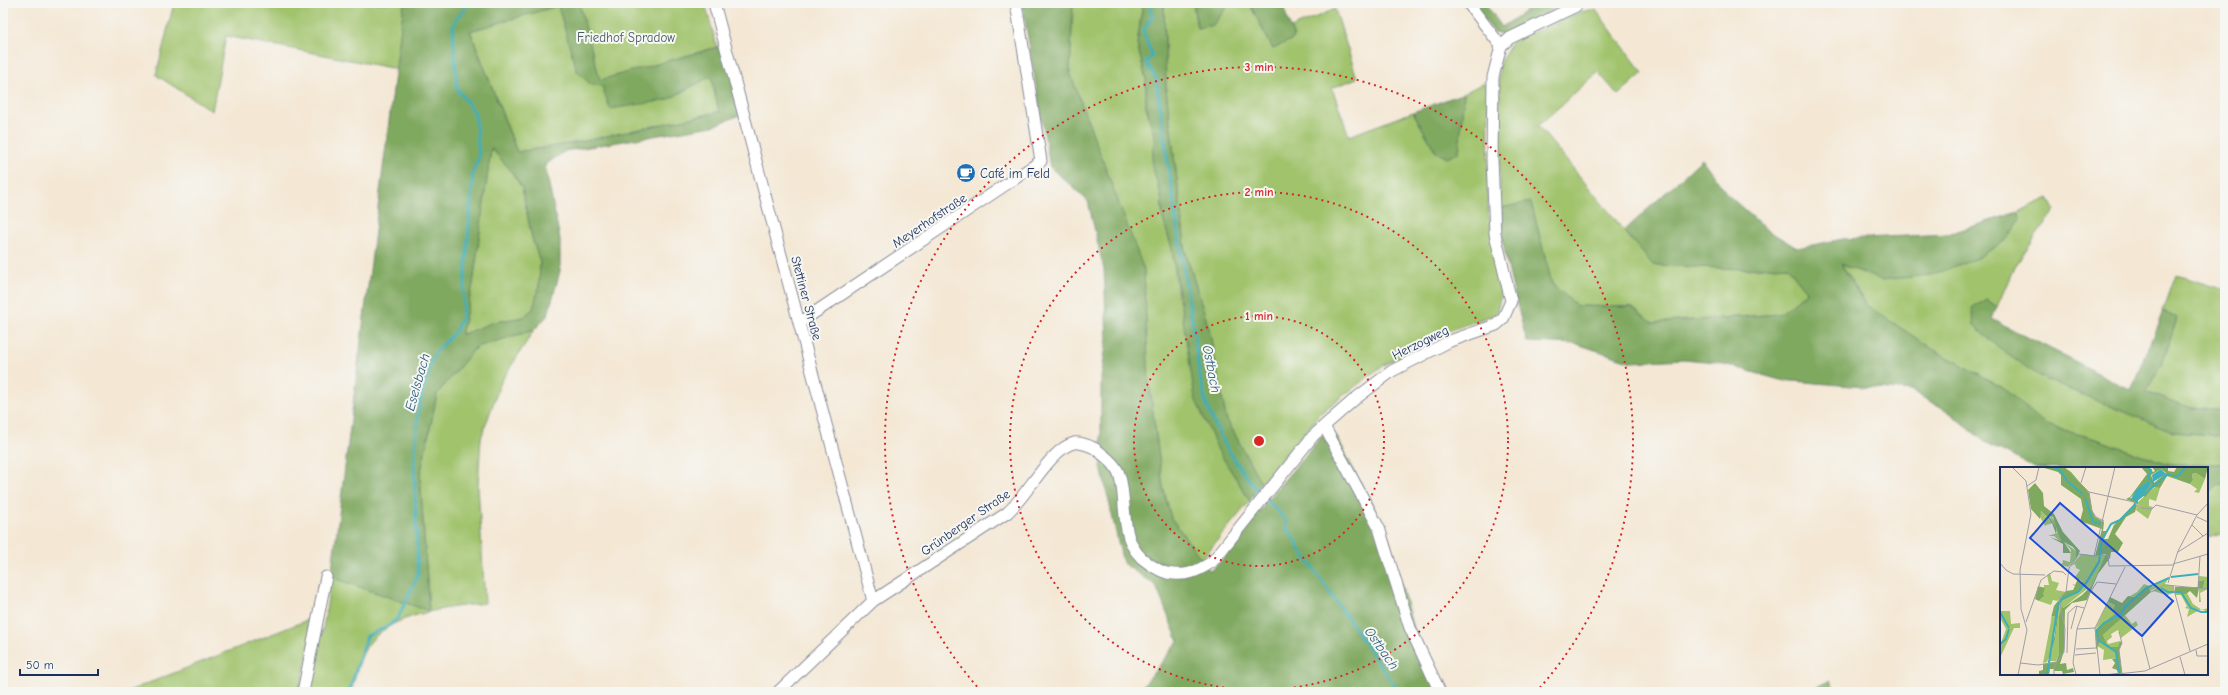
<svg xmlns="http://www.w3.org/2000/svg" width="2228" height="695" viewBox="0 0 2228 695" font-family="'Comic Neue',sans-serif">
<rect width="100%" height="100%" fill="#f6f6f2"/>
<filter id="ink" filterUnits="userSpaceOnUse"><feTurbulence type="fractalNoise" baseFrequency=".025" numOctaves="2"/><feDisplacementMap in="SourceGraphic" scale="8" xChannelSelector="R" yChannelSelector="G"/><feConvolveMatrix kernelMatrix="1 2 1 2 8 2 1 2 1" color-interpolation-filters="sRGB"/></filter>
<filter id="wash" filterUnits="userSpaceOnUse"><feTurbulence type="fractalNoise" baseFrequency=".012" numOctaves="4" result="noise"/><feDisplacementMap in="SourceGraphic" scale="16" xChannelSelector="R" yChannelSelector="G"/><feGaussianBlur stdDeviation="0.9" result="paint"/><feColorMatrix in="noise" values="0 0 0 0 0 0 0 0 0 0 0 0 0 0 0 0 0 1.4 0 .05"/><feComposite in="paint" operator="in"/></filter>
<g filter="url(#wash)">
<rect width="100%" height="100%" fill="#f4e8d5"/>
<path fill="#a0c36c" stroke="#5e7965" d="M 174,3 L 404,3 L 396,69 L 226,36 L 212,111 L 156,75 Z
M 579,3 L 705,3 L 717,47 L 600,81 Z
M 1073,3 L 1143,3 L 1137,44 L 1146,79 L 1146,106 L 1154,135 L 1152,165 L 1161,195 L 1163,219 L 1172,248 L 1178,296 L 1218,450 L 1250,501 L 1201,560 L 1171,518 L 1163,487 L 1149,383 L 1070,73 Z
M 1164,3 L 1193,3 L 1197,28 L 1213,25 L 1230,3 L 1249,3 L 1273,49 L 1294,38 L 1291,28 L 1335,9 L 1357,78 L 1332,88 L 1349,136 L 1413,112 L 1436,152 L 1461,119 L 1464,93 L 1483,83 L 1489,87 L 1488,211 L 1503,288 L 1496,314 L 1442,333 L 1381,367 L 1323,411 L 1261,483 L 1226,418 L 1209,329 L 1186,254 L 1166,89 Z
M 558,5 L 577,71 L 602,86 L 667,100 L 711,75 L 719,112 L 580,142 L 517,152 L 470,30 Z
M 1595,9 L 1643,73 L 1618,95 L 1598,72 L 1538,126 L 1653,265 L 1745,269 L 1787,266 L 1807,292 L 1780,314 L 1652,323 L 1631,307 L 1577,306 L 1552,284 L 1531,203 L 1500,208 L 1499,64 L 1513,41 L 1580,12 Z
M 491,148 L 509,168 L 522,188 L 532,238 L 540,262 L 539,287 L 533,309 L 524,317 L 494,322 L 461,335 L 473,284 Z
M 2049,198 L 2055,210 L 2015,265 L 1997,307 L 1986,299 L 1972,309 L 2174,432 L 2225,436 L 2225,464 L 2166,464 L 2099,440 L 2046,425 L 2003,388 L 1930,348 L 1866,305 L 1841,263 L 1881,280 L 1977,258 L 2006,240 L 2021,219 L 2018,212 Z
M 2176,275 L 2225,290 L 2225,411 L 2192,408 L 2145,392 L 2162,365 L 2177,318 L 2163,311 Z
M 534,330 L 501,382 L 481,438 L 478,485 L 485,603 C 448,608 387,613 366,648 C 358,661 355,679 351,692 L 309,692 L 325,618 L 331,577 L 429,611 L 420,476 L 437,394 L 476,347 Z
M 2219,485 L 2225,486 L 2225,533 L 2207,538 L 2207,496 Z
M 315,617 L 300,692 L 126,692 Z"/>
<path fill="#80a960" stroke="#4e6c5f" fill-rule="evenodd" d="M 404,3 L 579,3 L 600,80 L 725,45 L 745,113 L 713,126 L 565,151 L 545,165 L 560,239 L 560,271 L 548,315 L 534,330 L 476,347 L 437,394 L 420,476 L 429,611 L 331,577 ZM 558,6 L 577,71 L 591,85 L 602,86 L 610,109 L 667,100 L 711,76 L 719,112 L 580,142 L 517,152 L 470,31 ZM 491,148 L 509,168 L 522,188 L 532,238 L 540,262 L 539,287 L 533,309 L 524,317 L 494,322 L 461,335 L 473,284 Z
M 1022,3 L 1073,3 L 1070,73 L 1144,270 L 1149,383 L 1163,487 L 1171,518 L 1210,571 L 1226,556 L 1274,492 L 1321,437 L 1336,435 L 1388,536 L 1413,628 L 1444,692 L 1131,692 L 1145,684 L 1178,641 L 1156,586 L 1123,563 L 1101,467 L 1101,378 L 1107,339 L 1104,270 L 1088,201 L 1050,167 Z
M 1143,3 L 1164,3 L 1166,89 L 1186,254 L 1209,329 L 1226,418 L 1261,483 L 1250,501 L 1218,450 L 1195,398 L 1172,248 L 1163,219 L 1161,195 L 1152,165 L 1154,135 L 1146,106 L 1146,79 L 1137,44 Z
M 1193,3 L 1230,3 L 1213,25 L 1197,28 Z
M 1249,3 L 1282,3 L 1294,38 L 1273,49 Z
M 1472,3 L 1485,3 L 1502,27 L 1535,5 L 1534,3 L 1560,3 L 1552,12 L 1506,35 L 1494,32 Z
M 1464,93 L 1459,152 L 1447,158 L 1436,152 L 1413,112 Z
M 1702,159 L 1727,194 L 1767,230 L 1797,248 L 1843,239 L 1948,234 L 2018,212 L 2021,219 L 2006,240 L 1977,258 L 1931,275 L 1881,280 L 1841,264 L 1866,305 L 1931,348 L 2003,388 L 2046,425 L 2099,440 L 2166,464 L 2225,464 L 2225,486 L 2219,485 L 2207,496 L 2207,468 L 2035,468 L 1985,442 L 1951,414 L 1912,391 L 1780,380 L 1717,362 L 1683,359 L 1632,362 L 1577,344 L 1527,342 C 1516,298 1501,253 1500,208 L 1531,202 L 1552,284 L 1577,306 L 1631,307 L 1653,323 L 1780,314 L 1807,292 L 1787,266 L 1745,269 L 1653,265 L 1624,231 Z
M 1986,299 L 1997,307 L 1992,319 L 2131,390 L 2163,311 L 2177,318 L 2162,365 L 2145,392 L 2192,408 L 2225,411 L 2225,436 L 2174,432 L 2046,380 L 2008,355 L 1974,326 L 1972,309 Z
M 1830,681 L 1836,692 L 1805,692 Z"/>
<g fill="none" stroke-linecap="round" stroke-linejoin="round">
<path stroke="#3eafb9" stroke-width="3" d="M 1150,3 L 1152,17 L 1143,31 L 1152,56 L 1146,63 L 1156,78 C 1167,157 1178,236 1191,315 C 1197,348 1198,386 1211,416 C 1223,444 1242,473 1262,495
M 1266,499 L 1285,519 L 1287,529 L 1295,538 L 1299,548 L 1394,685 L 1395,692
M 349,692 L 367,636 L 390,625 L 398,618 L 418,575 L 414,466 L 418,413 L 423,390 L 434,354 L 455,332 L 462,318 L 473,172 L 479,157 L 475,113 L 457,89 L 453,29 L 454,23 L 469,3"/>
</g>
</g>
<g filter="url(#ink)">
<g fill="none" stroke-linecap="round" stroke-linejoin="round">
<defs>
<path id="minor" d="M 714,3 L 873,601
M 1501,46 L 1510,38 L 1576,6 L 1574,3
M 799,323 L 1041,161 L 1016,3
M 303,692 L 326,577
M 778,692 L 873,601 L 1007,513 C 1027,496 1051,448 1074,443 C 1080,442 1092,446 1097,450 C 1106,457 1117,465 1120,477 C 1128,507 1118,543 1148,563 C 1154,567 1159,571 1167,573 C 1186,577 1196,572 1212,562 L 1313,436 L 1324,426
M 1440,692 L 1410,628 L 1379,528 L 1324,426 L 1355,399 L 1392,371 L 1450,341 L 1496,325 L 1503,319 L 1511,301 L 1495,234 L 1492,159 L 1493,77 L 1501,46 L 1468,3"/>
</defs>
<use href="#minor" stroke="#888c9a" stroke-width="13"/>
<use href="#minor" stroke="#fff" stroke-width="11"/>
</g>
</g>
<g fill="none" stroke="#d62828" stroke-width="2" stroke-dasharray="2 4">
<circle cx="1259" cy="441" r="125"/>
<circle cx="1259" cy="441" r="249"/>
<path d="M981 691A374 374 0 1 1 1537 691"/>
</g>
<defs>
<symbol id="cafe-disc" viewBox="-11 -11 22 22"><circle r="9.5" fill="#1f6fb2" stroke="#f6f6f2"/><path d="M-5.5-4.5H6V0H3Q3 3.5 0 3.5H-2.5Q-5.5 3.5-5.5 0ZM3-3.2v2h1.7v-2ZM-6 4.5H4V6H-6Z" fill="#fff"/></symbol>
</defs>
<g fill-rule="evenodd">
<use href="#cafe-disc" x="955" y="162" width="22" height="22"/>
</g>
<g text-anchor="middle" stroke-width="4" stroke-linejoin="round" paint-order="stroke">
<g font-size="13" fill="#435b62" stroke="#f6f6f2">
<text x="626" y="42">Friedhof Spradow</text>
</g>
<g font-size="13" fill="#1b2f5e" stroke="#f6f6f2" text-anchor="start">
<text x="980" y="178">Café im Feld</text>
</g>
<g font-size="13" fill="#1b2f5e" stroke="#f6f6f2">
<text transform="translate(929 220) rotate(-34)" y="5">Meyerhofstraße</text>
<text transform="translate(807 298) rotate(75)" y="5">Stettiner Straße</text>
<text transform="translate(1420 342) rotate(-26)" y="5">Herzogweg</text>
<text transform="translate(965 522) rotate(-35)" y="5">Grünberger Straße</text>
</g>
<g font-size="14" font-style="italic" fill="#275c7e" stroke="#f6f6f2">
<text transform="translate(1212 369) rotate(79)" y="5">Ostbach</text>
<text transform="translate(417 382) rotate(-74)" y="5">Eselsbach</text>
<text transform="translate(1382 648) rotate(55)" y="5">Ostbach</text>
</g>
</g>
<g transform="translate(2000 467)">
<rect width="208" height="208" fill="#f4e8d5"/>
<path d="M 196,6 L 205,12 L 199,26 L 194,25 L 197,22 L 190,17 L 193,13 L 192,7 ZM 155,20 L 160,21 L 156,34 L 149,32 L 149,39 L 153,40 L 148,52 L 136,43 L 137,38 L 142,41 L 137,36 ZM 41,44 L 51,55 L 45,59 L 39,48 ZM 49,47 L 58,58 L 61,75 L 54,69 L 48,69 L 57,66 ZM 64,75 L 76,84 L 76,92 L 68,100 L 62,98 L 63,93 L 70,95 L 71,83 ZM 81,87 L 100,89 L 94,104 L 81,122 L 60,134 L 83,115 L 75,110 L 80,103 L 76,101 L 75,97 L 71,99 ZM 106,88 L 92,118 L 63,141 L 59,187 L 56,194 L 49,194 L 53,178 L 47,195 L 43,196 L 52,149 L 56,150 L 53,177 L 55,173 L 60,135 L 80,125 L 91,110 L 101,89 ZM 50,106 L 52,114 L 59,116 L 56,123 L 66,125 L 57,134 L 53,133 L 51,138 L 39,134 L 45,128 L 43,127 L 44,118 L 49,118 L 47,108 ZM 199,109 L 208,110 L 208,122 L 200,126 L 201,135 L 199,135 L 199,121 L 203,121 L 205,113 L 198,114 ZM 169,110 L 165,117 L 173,119 L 174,126 L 167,128 L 153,124 L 158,120 L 138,130 L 130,129 L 137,125 L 144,117 L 152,120 ZM 176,126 L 187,126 L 193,137 L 202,143 L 208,141 L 208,145 L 201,142 L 187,150 L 189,142 L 185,141 L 187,139 L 181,128 L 175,128 ZM 111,131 L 123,138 L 120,146 L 113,144 L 116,145 L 114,149 L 95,162 L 108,135 L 115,138 L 110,134 ZM 0,144 L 10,144 L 11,157 L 20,156 L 20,161 L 14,161 L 0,191 L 0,179 L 6,162 L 0,151 ZM 125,148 L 132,157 L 136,154 L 138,158 L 121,171 L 118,163 L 111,167 L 112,170 L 107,174 L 108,177 L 120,174 L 118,181 L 112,180 L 107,177 L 103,168 ZM 100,174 L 116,186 L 117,191 L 103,193 L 104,183 L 97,179 Z" fill="#a0c36c"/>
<path d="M 41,0 L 64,0 L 71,5 L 89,26 L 92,43 L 95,50 L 104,55 L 103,64 L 107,64 L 104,72 L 108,72 L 114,58 L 134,37 L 130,35 L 137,38 L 135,45 L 126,50 L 115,67 L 123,76 L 118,85 L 111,85 L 110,91 L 98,107 L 87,133 L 72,136 L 65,143 L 64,184 L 60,197 L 66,196 L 67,203 L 73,201 L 74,205 L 63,207 L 62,204 L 54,204 L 54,202 L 50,202 L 49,208 L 39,208 L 39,204 L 43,203 L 43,197 L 56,195 L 59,187 L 59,150 L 62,139 L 63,141 L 82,128 L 92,118 L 106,87 L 95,89 L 102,62 L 80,54 L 83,43 L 81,32 L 61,18 L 61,8 L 58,5 ZM 141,0 L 148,0 L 153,5 L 155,4 L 152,0 L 168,0 L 168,4 L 174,5 L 177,0 L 208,0 L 205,12 L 196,6 L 192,7 L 193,13 L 190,17 L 167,9 L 160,21 L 154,20 L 145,30 L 143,29 L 138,33 L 138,37 L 126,32 L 130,30 L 147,7 ZM 161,2 L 166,6 L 154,16 L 151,8 ZM 147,15 L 151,18 L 146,24 L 135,33 L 130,31 ZM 35,16 L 43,26 L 44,39 L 54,47 L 63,65 L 80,84 L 76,92 L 76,84 L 73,80 L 64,75 L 71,86 L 63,86 L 63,77 L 50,70 L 61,74 L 53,50 L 48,48 L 56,60 L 56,67 L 52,56 L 47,58 L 51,55 L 47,50 L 41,44 L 40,52 L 31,42 L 28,23 ZM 101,89 L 99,96 L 80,125 L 60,135 L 55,173 L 47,195 L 55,167 L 56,150 L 52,149 L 50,155 L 54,139 L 66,124 L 73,123 L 75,119 L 72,117 L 75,118 L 79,110 L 79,115 L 83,115 L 83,119 ZM 205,113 L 203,121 L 199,121 L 197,131 L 190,124 L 186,127 L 176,126 L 175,128 L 175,120 L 198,120 L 198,114 ZM 38,119 L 45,121 L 43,127 L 45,128 L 39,134 L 35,132 ZM 147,119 L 151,125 L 103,168 L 107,177 L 112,180 L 118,180 L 120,174 L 122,176 L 119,183 L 122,207 L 108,207 L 118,206 L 117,203 L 112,201 L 115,196 L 112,192 L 117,191 L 116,186 L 100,174 L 96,183 L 95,163 L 116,146 L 113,144 L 115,138 L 108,135 L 110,130 L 122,136 L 128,129 L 138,130 Z" fill="#80a960" fill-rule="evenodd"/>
<path d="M 161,2 L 166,7 L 153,15 L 152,8 ZM 148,14 L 151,18 L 146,24 L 135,34 L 131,32 L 136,23 Z" fill="#3eafb9"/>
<path fill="none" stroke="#3eafb9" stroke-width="2" d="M 53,0 L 60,3 L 68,15 L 83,27M 173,9 L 178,9 L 186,0M 155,18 L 167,8 L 172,8M 85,31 L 93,55 L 101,57M 171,110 L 198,107M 161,121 L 168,125 L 181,125 L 191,141 L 201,145 L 208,145M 0,145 L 9,161M 0,177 L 6,172 L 9,162M 119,206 L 116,185 L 98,173 L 97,163 L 104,156 L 121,147 L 125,140 L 146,121 L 169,111M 47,208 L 58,138 L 63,131 L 78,125 L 87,115 L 99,95 L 102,73 L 111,57 L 120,53 L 134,39 L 137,33 L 155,18 L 148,11 L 151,3 L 146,0"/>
<path fill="none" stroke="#9d9ea5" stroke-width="1" d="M 12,0 L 26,14 L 31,47 L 20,103 L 21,142 L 27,163 L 18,208M 64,0 L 89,25 L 92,44 L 96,50 L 104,54M 81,16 L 86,0M 27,19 L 36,13 L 39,0M 89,25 L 134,35 L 142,41 L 152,42 L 156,38 L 197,48M 197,50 L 208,55M 192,58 L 203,69M 178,85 L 208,66M 94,89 L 108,88 L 109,99 L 173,98M 0,96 L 6,103 L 13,107 L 45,108M 173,97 L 208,87M 168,116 L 178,84 L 197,48 L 208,36M 166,118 L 208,122M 173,119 L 190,184M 198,121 L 200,89M 151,125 L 165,118M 26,155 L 41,113 L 54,104 L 63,105 L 66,108M 71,162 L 77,139M 77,162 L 95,161M 119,165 L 122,176 L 119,183 L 122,207M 142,171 L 150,202M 76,182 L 96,181M 196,183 L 197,189 L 208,189M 67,186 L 68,146 L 76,139 L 84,141M 75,188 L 96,186M 180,190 L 185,208M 20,196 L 38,198 L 56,195M 76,207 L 73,196 L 77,162 L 90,126 L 97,115 L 116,117M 54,208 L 54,200 L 64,185 L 65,162 L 59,131 L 66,125 L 69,101 L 79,87 L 94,89 L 115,0M 100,208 L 95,161 L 125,100M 109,208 L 145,204 L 208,177"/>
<path fill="#1d4ed8" fill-opacity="0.15" stroke="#1d4ed8" stroke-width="2" d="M 60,36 L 173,134 L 142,169 L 30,71 Z"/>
<rect width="208" height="208" fill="none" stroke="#1b2f5e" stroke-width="2"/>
</g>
<circle cx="1259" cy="441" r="6" fill="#d62828" stroke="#f6f6f2" stroke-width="2"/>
<g font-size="12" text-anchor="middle" font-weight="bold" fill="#d62828" stroke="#f6f6f2" stroke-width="4" stroke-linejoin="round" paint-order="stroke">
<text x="1259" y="71">3 min</text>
<text x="1259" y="196">2 min</text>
<text x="1259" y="320">1 min</text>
</g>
<rect width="2228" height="695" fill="none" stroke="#f6f6f2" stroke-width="16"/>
<path d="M20 669v6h78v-6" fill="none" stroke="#1b2f5e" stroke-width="2"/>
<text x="26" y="669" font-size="12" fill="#1b2f5e" stroke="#f6f6f2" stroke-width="3" paint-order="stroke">50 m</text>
</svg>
